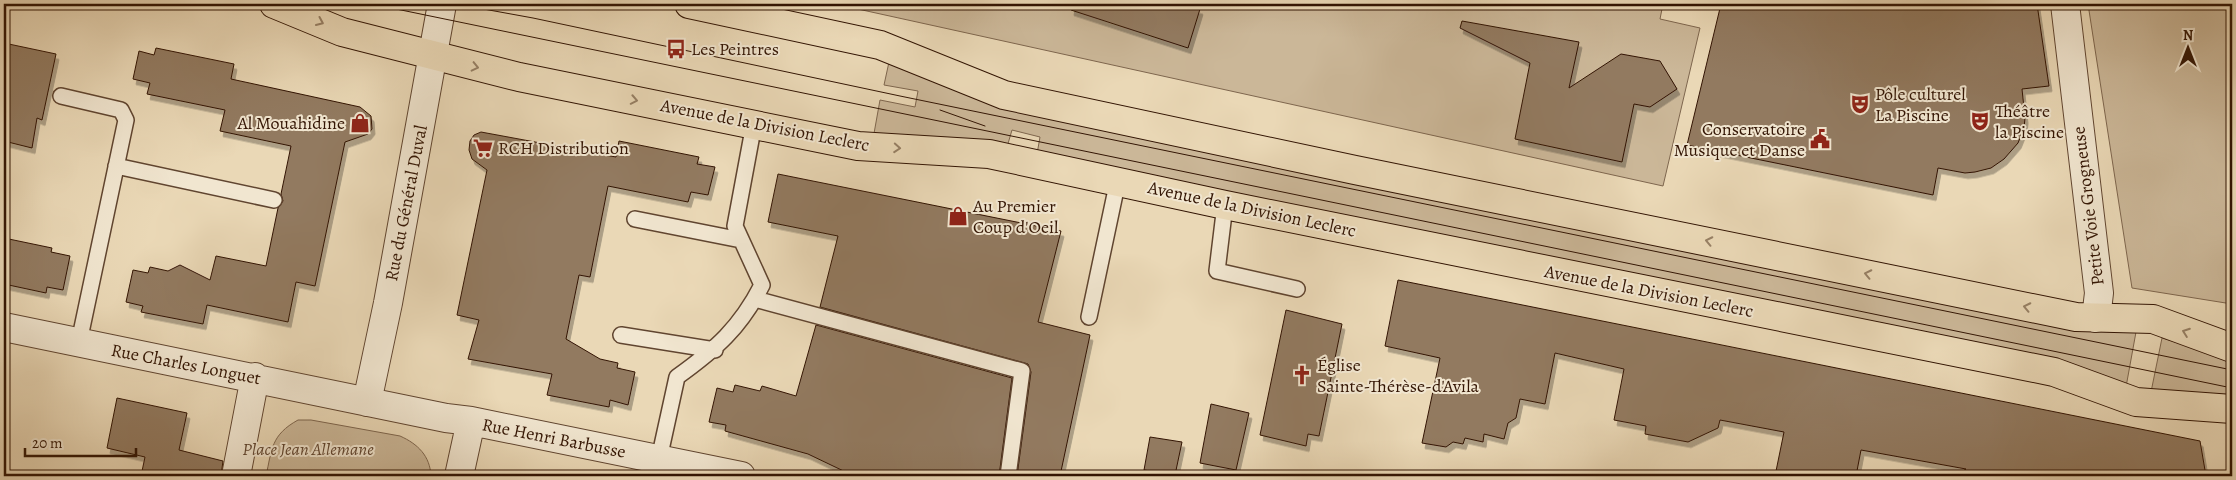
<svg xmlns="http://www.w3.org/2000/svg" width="2236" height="480" viewBox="0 0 2236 480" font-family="Alegreya,serif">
<defs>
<filter id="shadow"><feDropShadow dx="3" dy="5.5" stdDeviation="0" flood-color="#0004"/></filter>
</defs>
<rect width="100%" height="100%" fill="#ead8b6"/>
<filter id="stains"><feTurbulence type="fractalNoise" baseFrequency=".004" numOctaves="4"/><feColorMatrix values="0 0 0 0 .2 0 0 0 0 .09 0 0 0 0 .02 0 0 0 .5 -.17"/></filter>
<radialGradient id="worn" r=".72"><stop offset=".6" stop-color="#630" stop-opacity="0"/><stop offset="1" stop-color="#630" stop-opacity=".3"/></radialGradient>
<path fill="#cbb798" stroke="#7e664e" d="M 835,4 L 1663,4 L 1660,19 L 1700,28 L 1663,186 Z
M 2088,4 L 2232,4 L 2232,304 L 2132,288 Z
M 889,62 L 2136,332 L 2126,387 L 1037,154 L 1040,137 L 1012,130 L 1007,147 L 873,139 L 880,100 L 915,107 L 918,91 L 884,85 Z
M 2162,338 L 2232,359 L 2232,397 L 2151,392 Z
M 298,420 L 311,420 L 400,436 C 418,444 430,456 431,476 L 266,476 C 272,449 271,435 298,420 Z"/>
<path fill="#927a60" stroke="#321403" filter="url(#shadow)" d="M 1072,4 L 1183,4 L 1200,9 L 1188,48 L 1071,10 Z
M 1721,4 L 2037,4 L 2049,86 L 2022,89 L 2025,118 L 2024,128 L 2018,143 L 2004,159 L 1991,168 L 1975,172 L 1965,173 L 1938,168 L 1933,195 L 1687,145 Z
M 1462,21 L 1579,42 L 1569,88 L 1621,54 L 1660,61 L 1677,89 L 1650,107 L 1634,104 L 1622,162 L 1515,139 L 1530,63 L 1460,28 Z
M 4,43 L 56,54 L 42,120 L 37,118 L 32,148 L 4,141 Z
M 156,48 L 234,64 L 231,79 L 360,107 L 371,116 L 372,129 L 368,134 L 345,142 L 315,286 L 296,282 L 288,322 L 207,305 L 203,324 L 141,312 L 143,306 L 126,302 L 133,270 L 148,273 L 150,267 L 168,271 L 180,265 L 210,280 L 216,256 L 266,266 L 278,208 L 283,201 L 281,194 L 291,146 L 220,131 L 225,110 L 147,94 L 150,83 L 133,79 L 139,51 L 154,55 Z
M 481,132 L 616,157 L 619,141 L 699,157 L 697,164 L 715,167 L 708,195 L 691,192 L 688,202 L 608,186 L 590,277 L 579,275 L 566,339 L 600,359 L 618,363 L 617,368 L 635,372 L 628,405 L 610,400 L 609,407 L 547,395 L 552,374 L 468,359 L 479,320 L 457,315 L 487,170 L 472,159 L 469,150 L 470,141 L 474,135 Z
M 778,174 L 1061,231 L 1038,322 L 1090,335 L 1060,476 L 1017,476 L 1031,372 L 1028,364 L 820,307 L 838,236 L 768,222 Z
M 4,238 L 52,248 L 51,252 L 70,256 L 63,290 L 47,287 L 46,293 L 4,284 Z
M 1398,280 L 2200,441 L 2206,476 L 1955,476 L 1966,469 L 1861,450 L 1856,476 L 1775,476 L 1784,432 L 1720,420 L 1718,428 L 1688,442 L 1645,434 L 1646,426 L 1614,420 L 1624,369 L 1555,353 L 1545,404 L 1520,399 L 1516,418 L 1508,423 L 1504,439 L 1484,434 L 1483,442 L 1465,438 L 1463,444 L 1453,442 L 1446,447 L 1422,443 L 1440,358 L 1385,346 Z
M 1286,310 L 1342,324 L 1319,436 L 1308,434 L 1306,446 L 1260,435 Z
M 816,325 L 1012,378 L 999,476 L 854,476 L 808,454 L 725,431 L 726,425 L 709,422 L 717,388 L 733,392 L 735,385 L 760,391 L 762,386 L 796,396 Z
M 117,398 L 187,413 L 179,450 L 223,461 L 221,476 L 141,476 L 145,457 L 107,448 Z
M 1211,404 L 1249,413 L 1236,470 L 1200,463 Z
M 1150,437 L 1182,442 L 1175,475 L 1144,470 Z"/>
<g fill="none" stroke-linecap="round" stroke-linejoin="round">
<defs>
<path id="lane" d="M 61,96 L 121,110 L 126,120 L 79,342
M 116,166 L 274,200
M 1225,205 L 1217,271 L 1297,289
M 635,219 L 741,240
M 755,299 L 1022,371 L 1008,476
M 1089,317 L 1118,180
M 621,335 L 715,350
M 659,459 L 677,377 C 716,349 740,328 762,285 L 735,226 L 754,124"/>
<path id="street" d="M 2065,4 L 2099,293 L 2096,318
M 4,327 L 446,418 L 471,421 L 741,476
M 367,402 L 388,303 L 442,4
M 236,476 L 255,377
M 459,476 L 471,421"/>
<path id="primary" d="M 274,4 L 342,32 L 519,77 L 858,146 L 989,154 L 1225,205 L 2054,372 L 2136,402 L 2232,409
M 689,4 L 880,45 L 1004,95 L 1355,170 L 2076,317 L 2153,319 L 2232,348"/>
</defs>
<use href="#lane" stroke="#604530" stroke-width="18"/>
<use href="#street" stroke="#604530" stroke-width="30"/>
<use href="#primary" stroke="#321403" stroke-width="30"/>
<use href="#lane" stroke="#f1e6d0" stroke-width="15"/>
<use href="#street" stroke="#f1e6d0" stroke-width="28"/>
<use href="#primary" stroke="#ead8b6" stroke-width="28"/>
<path stroke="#321403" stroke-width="1" d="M 372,4 L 2232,388
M 456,4 L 533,18 L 900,96 L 2232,370
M 940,110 L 985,126"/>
</g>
<defs><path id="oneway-chevron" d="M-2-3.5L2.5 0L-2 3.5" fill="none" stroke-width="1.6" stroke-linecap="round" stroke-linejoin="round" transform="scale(1.25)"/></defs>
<g stroke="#978065">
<use href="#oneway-chevron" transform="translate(320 22) rotate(24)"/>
<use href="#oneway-chevron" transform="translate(475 67) rotate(13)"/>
<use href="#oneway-chevron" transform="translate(634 100) rotate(11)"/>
<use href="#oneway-chevron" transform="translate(897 148) rotate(4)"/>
<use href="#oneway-chevron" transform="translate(1709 241) rotate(-168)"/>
<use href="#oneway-chevron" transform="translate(1868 274) rotate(-168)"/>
<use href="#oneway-chevron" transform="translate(2027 307) rotate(-168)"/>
<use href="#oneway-chevron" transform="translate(2186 332) rotate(-160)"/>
</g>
<defs>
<symbol id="bus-bare" viewBox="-9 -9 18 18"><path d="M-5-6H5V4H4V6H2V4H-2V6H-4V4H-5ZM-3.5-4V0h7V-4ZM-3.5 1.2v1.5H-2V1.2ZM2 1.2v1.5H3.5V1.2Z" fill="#8f2418" stroke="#f1e6d0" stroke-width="2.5" paint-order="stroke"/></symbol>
<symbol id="theatre-bare" viewBox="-9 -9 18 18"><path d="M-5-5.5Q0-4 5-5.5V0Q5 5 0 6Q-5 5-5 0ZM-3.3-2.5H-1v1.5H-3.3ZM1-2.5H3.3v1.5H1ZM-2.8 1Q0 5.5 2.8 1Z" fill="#8f2418" stroke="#f1e6d0" stroke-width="2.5" paint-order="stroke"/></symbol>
<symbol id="shop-bare" viewBox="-9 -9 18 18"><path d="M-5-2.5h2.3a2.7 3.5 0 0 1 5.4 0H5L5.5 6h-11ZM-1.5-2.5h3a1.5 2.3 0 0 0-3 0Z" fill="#8f2418" stroke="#f1e6d0" stroke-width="2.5" paint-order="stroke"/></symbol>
<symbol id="civic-bare" viewBox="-9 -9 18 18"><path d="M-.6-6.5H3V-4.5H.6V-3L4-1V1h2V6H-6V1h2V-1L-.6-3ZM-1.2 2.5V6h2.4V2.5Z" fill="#8f2418" stroke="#f1e6d0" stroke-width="2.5" paint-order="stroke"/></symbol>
<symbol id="supermarket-bare" viewBox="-9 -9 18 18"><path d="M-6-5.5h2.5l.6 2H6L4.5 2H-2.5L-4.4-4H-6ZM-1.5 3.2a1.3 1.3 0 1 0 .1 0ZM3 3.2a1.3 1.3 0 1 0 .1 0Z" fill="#8f2418" stroke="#f1e6d0" stroke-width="2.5" paint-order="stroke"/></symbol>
<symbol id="church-bare" viewBox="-9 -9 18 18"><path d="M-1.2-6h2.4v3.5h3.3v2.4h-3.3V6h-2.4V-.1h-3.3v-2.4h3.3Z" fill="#8f2418" stroke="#f1e6d0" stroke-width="2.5" paint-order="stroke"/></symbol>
</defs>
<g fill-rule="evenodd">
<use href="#bus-bare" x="662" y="35" width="28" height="28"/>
<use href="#theatre-bare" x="1846" y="90" width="28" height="28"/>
<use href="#theatre-bare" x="1966" y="107" width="28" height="28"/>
<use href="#shop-bare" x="346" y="109" width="28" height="28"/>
<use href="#civic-bare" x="1806" y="125" width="28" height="28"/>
<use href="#supermarket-bare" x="469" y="134" width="28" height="28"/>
<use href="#shop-bare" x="944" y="202" width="28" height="28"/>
<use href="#church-bare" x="1288" y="361" width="28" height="28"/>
</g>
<g text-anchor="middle" stroke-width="4" stroke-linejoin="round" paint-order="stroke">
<g font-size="18" fill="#321403" stroke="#f1e6d0" text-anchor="start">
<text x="691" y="55">Les Peintres</text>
<text x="1875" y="100">Pôle culturel<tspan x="1875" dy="21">La Piscine</tspan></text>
<text x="1995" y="117">Théâtre<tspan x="1995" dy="21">la Piscine</tspan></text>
<text x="345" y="129" text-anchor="end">Al Mouahidine</text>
<text x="1805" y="135" text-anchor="end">Conservatoire<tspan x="1805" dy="21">Musique et Danse</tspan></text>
<text x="498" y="154">RCH Distribution</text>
<text x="973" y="212">Au Premier<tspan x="973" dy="21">Coup d'Oeil</tspan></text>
<text x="1317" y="371">Église<tspan x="1317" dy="21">Sainte-Thérèse-d'Avila</tspan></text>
</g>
<g font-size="18" fill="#321403" stroke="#f1e6d0">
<text transform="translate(765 125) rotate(11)" y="6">Avenue de la Division Leclerc</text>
<text transform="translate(406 203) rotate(-79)" y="6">Rue du Général Duval</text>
<text transform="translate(2088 206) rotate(-97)" y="6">Petite Voie Grogneuse</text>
<text transform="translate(1252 209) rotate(12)" y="6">Avenue de la Division Leclerc</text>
<text transform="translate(1649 291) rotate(11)" y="6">Avenue de la Division Leclerc</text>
<text transform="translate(186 364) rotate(11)" y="6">Rue Charles Longuet</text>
<text transform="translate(554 438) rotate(11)" y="6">Rue Henri Barbusse</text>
</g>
<g font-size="18" font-style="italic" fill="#604530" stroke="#f1e6d0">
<text x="308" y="455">Place Jean Allemane</text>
</g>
</g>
<rect width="2236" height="480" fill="none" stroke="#ead8b6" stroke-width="20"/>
<rect x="5" y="5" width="2226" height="470" fill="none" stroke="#321403" stroke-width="2.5"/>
<rect x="10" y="10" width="2216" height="460" fill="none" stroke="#321403"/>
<g transform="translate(2188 48)" stroke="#f1e6d0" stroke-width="4" paint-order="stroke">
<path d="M0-4L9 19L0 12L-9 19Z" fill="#321403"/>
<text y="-8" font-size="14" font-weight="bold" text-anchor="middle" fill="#321403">N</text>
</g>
<path d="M25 448v8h111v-8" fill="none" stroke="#321403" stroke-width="2.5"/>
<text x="32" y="448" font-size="15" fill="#321403" stroke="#f1e6d0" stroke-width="4" paint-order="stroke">20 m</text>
<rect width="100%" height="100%" filter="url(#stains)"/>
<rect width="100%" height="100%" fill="url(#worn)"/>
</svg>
